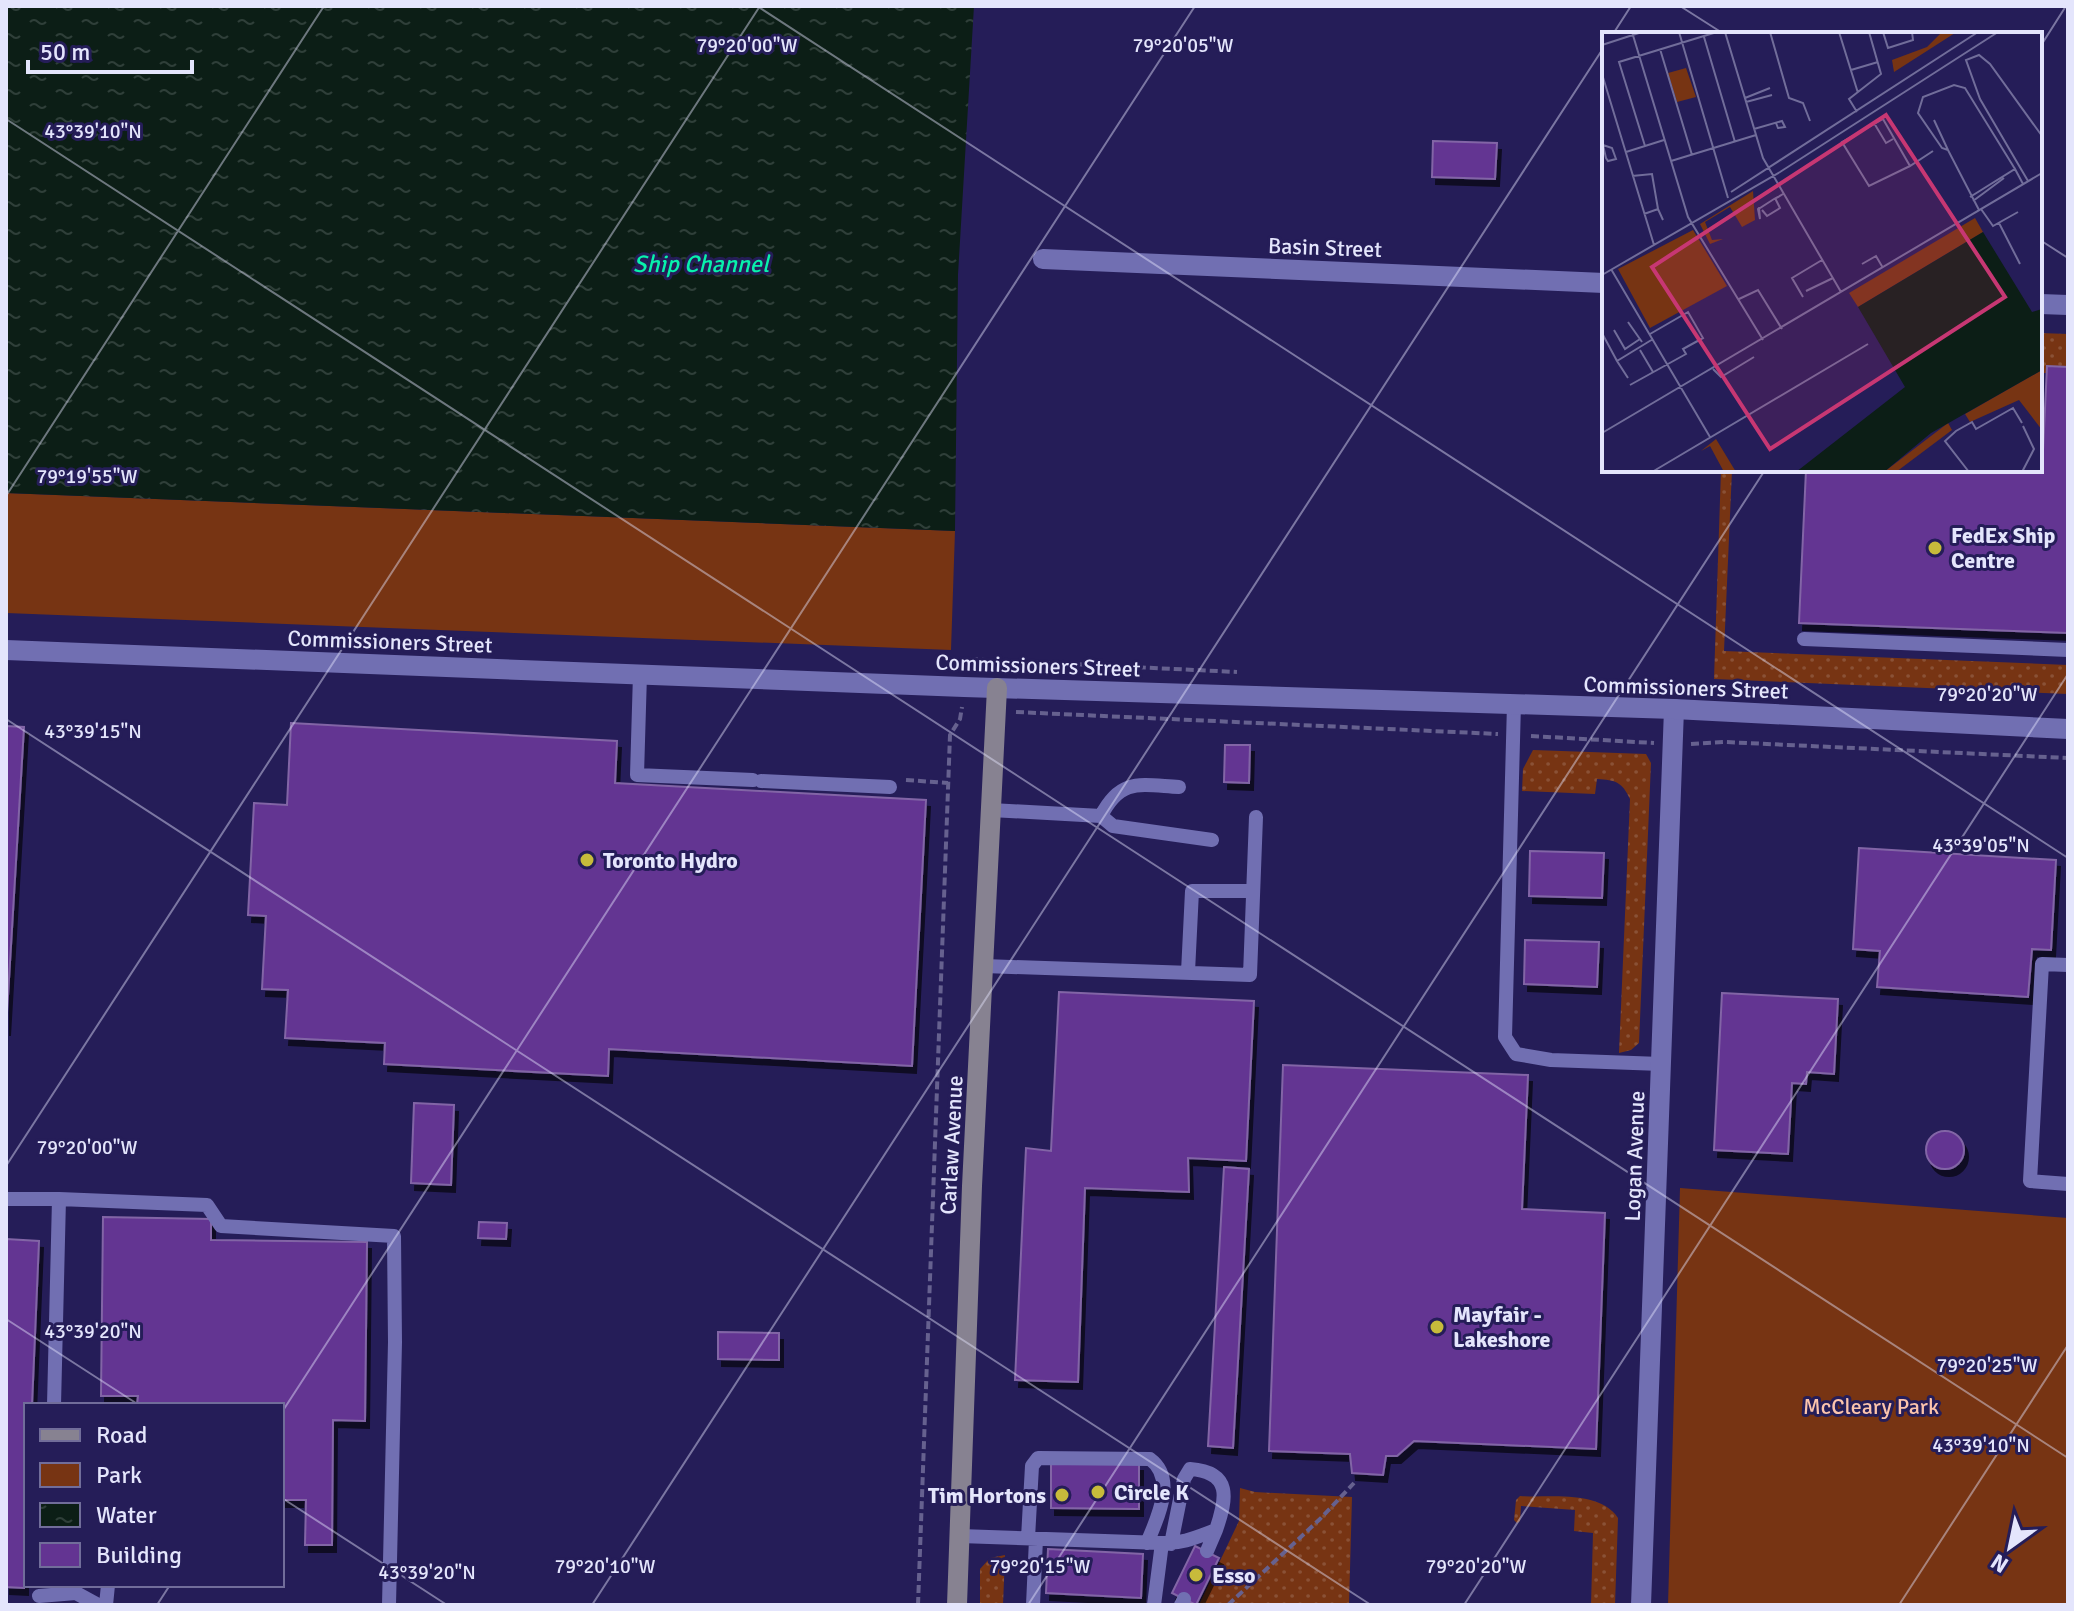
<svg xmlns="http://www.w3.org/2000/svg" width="2074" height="1611" viewBox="0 0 2074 1611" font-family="Signika,sans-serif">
<defs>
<pattern id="grass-dots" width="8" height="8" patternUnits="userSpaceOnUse" patternTransform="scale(2)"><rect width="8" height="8" fill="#773413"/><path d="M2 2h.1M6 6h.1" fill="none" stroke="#8a5136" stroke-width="1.8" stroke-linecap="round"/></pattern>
<pattern id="water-ripples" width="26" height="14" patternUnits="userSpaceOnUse" patternTransform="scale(2)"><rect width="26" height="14" fill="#0c1e16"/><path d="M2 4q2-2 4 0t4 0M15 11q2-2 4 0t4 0" fill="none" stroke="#2f3f39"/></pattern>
<filter id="shadow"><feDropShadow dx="4" dy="7" stdDeviation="0" flood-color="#0009"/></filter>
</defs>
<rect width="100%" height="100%" fill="#251d58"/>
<path fill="url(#grass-dots)" d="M 2040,333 L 2068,334 L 2068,367 L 2048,366 L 2046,373 L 2040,373 Z
M 1721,470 L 1732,470 L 1724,651 L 2068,665 L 2068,694 L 1714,679 Z
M 1533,750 L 1646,754 L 1651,763 L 1639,1043 L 1631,1050 L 1619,1053 L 1630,799 C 1622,782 1616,780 1597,779 L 1595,794 L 1522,791 L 1523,769 Z
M 1240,1488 L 1255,1492 L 1352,1497 L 1349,1605 L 1199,1605 L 1239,1521 Z
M 1520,1496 C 1550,1498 1600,1490 1618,1518 L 1615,1605 L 1591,1605 L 1593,1533 L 1574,1531 L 1575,1510 L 1521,1506 L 1520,1521 L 1517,1523 L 1514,1520 L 1516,1500 Z
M 1005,1555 L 1003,1605 L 980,1605 L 980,1569 L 990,1558 Z"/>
<path fill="#773413" d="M 6,493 L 955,531 L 951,650 L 6,613 Z
M 1680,1188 L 2068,1218 L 2068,1605 L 1668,1605 Z"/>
<path fill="url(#water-ripples)" d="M 6,6 L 974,6 L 958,275 L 955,531 L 6,493 Z"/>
<path fill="#633492" stroke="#8265a6" stroke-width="2" filter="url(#shadow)" d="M 1433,141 L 1497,143 L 1495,179 L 1432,177 Z
M 2047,366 L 2068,367 L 2068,633 L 1799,623 L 1806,470 L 2042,472 Z
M 291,723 L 617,741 L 615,783 L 926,800 L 912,1066 L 609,1049 L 608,1076 L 384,1064 L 385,1043 L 285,1038 L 288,990 L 262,989 L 266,916 L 248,915 L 254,803 L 287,805 Z
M 6,726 L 24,727 L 6,1029 Z
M 1225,745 L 1250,745 L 1249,783 L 1224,782 Z
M 1859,848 L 2056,860 L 2051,950 L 2032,949 L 2028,997 L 1877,987 L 1880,951 L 1853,949 Z
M 1530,851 L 1604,853 L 1602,898 L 1529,896 Z
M 1525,940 L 1599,942 L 1597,987 L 1524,984 Z
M 1059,992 L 1254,1001 L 1246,1161 L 1188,1158 L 1189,1192 L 1085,1188 L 1078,1382 L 1015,1380 L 1026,1148 L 1051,1151 Z
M 1722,993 L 1838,999 L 1834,1074 L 1807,1072 L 1806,1084 L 1792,1083 L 1788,1154 L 1714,1150 Z
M 1283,1065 L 1528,1075 L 1522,1209 L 1605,1213 L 1596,1449 L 1414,1441 L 1397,1456 L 1386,1456 L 1383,1475 L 1352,1473 L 1350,1454 L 1269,1451 Z
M 414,1103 L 454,1105 L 451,1185 L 411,1183 Z
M1926 1150a19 19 0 1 1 38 0a19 19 0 1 1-38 0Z
M 1224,1167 L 1249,1169 L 1233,1448 L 1208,1446 Z
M 103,1217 L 211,1219 L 211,1240 L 367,1242 L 365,1421 L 333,1420 L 332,1545 L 305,1545 L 306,1500 L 282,1500 L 282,1405 L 137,1405 L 138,1396 L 101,1396 Z
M 479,1222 L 507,1223 L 506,1239 L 478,1238 Z
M 6,1239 L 39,1241 L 32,1405 L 26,1405 L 24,1588 L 6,1587 Z
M 718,1332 L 779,1333 L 779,1360 L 718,1359 Z
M 1051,1464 L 1139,1464 L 1139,1509 L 1051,1508 Z
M 1195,1546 L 1219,1558 L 1196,1605 L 1172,1593 Z
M 1048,1549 L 1143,1554 L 1141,1598 L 1046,1593 Z"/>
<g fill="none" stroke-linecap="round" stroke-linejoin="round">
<path stroke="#66618f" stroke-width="4" stroke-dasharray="8 4" stroke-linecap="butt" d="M 966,667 L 966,659 L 1237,672
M 1016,712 L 1498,734
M 1531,736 L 1654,743
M 1691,744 L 1725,742 L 2068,758
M 906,780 L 948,783
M 918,1605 L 950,735 L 960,719 L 962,707
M 1228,1605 L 1320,1519 L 1354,1483"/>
<path stroke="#716fb2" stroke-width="14" d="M 1804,639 L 2068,650
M 640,674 L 637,775 L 753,780
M 1514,704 L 1505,1037 L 1516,1054 L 1551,1060 L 1661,1064
M 761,781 L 890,787
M 991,810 L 1101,816 L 1113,826 L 1212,840
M 1101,816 C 1121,777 1141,785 1179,787
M 2068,965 L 2042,964 L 2030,1181 L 2068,1184
M 984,966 L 1250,975 L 1256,817
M 1188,972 L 1192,891 L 1252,891
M 6,1199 L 59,1199 L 54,1405
M 59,1199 L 207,1205 L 221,1226 L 394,1236 L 395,1342 L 389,1605
M 960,1536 C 1027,1538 1095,1541 1162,1543 C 1182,1544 1197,1537 1216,1530 C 1227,1498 1232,1472 1190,1469 L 1184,1479 L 1171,1544
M 1028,1538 L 1032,1466 L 1038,1458 L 1150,1459 C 1177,1479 1157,1519 1147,1543
M 1207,1551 L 1216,1530
M 39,1596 L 76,1593 L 98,1605
M 106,1605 L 108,1585
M 1033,1605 L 1036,1539
M 1154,1605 L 1162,1543
M 1181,1605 L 1184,1599"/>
<path stroke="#716fb2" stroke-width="20" d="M 1043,259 L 1604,283
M 2040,304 L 2068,305
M 1641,1605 L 1674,709"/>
<path stroke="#716fb2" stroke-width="20" d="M 6,650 L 964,687 L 1674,709 L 2068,729"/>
<path stroke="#878291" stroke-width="20" d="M 957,1605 L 972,1186 L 997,688"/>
</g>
<path fill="none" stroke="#e4e5fc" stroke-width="2" stroke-opacity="0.45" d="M 757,6 L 2068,858M 1680,6 L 1724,34M 1613,34 L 1631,6M 2040,47 L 2066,6M 6,119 L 2068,1458M 2040,240 L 2068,258M 6,496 L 324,6M 6,719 L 1371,1605M 6,1166 L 760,6M 6,1319 L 139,1405M 282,1412 L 1195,6M 282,1498 L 447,1605M 157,1605 L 170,1585M 592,1605 L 1604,47M 1028,1605 L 1765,470M 1464,1605 L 2068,674M 1899,1605 L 2068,1345"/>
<g fill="#c7bb3b" stroke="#251d58" stroke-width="3">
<circle cx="1935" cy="548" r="8"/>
<circle cx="587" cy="860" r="8"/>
<circle cx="1437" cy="1327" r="8"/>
<circle cx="1098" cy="1492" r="8"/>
<circle cx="1062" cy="1495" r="8"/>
<circle cx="1196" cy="1575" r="8"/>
</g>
<g text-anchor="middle" stroke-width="6" stroke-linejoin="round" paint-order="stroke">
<g font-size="22" fill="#e4e5fc" stroke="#251d58">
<text transform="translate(1325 247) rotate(2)" y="8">Basin Street</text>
<text transform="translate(390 641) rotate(2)" y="8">Commissioners Street</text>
<text transform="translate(1038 665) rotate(2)" y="8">Commissioners Street</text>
<text transform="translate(1686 687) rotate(2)" y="8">Commissioners Street</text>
<text transform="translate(951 1145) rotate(-87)" y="8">Carlaw Avenue</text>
<text transform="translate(1634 1156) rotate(-88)" y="8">Logan Avenue</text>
</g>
<g font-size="22" font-weight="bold" fill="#e4e5fc" stroke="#251d58" text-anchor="start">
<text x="1951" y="543">FedEx Ship<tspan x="1951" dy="25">Centre</tspan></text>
<text x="603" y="868">Toronto Hydro</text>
<text x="1453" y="1322">Mayfair -<tspan x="1453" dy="25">Lakeshore</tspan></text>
<text x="1114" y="1500">Circle K</text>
<text x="1046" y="1503" text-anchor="end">Tim Hortons</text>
<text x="1212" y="1583">Esso</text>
</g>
<g font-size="22" fill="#fcc4ac" stroke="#251d58">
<text x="1871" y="1414">McCleary Park</text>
</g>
<g font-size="24" font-style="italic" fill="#08f1ac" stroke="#251d58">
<text x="701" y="272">Ship Channel</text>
</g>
</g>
<g transform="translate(1602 32)">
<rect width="440" height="440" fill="#251d58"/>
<path d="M 151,159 L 153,188 L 140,195 L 128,175 L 103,190 L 110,208 L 121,207 L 108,212 L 98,192 ZM 440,338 L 440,398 L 417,368 L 368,390 L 363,382 ZM 346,391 L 350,398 L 294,440 L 282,440 ZM 114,407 L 134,440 L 122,440 L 108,414 L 99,419 Z" fill="#773413"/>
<path d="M 340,0 L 353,1 L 292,40 L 290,28 L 325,15 Z" fill="#773413"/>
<path d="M 84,36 L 94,65 L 75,70 L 66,41 ZM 373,186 L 381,200 L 256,275 L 247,261 ZM 91,198 L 125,254 L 48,296 L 16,237 Z" fill="#773413"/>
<path d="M 381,200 L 430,280 L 440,277 L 440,338 L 329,401 L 282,440 L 194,440 L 303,355 L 256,275 Z" fill="#0c1e16"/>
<path fill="none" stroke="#716d9a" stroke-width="2" d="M 30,0 L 86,185 L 161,308M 77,0 L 126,166M 123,0 L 161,126 L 239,260M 168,0 L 187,66 L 201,71 L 208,89M 237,0 L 256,61M 281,0 L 286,16 L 311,8 L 310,0M 102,5 L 133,110M 0,13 L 40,0M 58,17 L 90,123M 249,38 L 276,30M 0,42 L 52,213M 143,66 L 168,56M 144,70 L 170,63M 255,80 L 247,67 L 279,42 L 267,0M 281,87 L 240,110 L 267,154 L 308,134M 281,87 L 308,134 L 331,119M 332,88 L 346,118M 272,91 L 284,111 L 291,107M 152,97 L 180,89 L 183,95 L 176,96 L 174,91M 0,111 L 1,113 L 4,126 L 6,129 L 14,127 L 10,116 L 1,113M 43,114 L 17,30 L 115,0M 24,120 L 62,108M 69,129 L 154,103M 30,144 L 50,142 L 56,177M 426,149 L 378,67 L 364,28 L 377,23 L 388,32 L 440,104M 129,160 L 376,0M 368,165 L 413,137 L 421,152M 371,169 L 402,146M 157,176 L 158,187 L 156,177 L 157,176 L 158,176 L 172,167 L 176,165 L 181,162M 379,177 L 391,194 L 416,180M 160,178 L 165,184 L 178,176 L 173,166M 377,178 L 346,118 L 340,116 L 316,81 L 321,65 L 352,53 L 363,56 L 413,137M 42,182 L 56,177 L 61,188M 397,191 L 418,232M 260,232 L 274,224 L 281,236M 9,237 L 108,405M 0,243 L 178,140 L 396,0M 204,259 L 231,246M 201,265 L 190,246 L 220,228M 137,267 L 156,258 L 180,297M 26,290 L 40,310M 12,298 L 23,317 L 38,307M 1,303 L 15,329M 38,318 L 51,340M 111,337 L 119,345 L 152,325M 26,346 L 15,329 L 51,307M 28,353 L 84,322 L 81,317 L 101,306 L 86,280 L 48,302M 0,401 L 440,141M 50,440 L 266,312M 367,440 L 343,409 L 354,399 L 370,390 L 374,397 L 411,376 L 420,391M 420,440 L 432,417 L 421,394"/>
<path fill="#c73773" fill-opacity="0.15" stroke="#c73773" stroke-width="4" d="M 284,83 L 403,265 L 168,417 L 50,235 Z"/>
<rect width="440" height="440" fill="none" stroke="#e4e5fc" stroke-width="4"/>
</g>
<g font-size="20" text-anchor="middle" fill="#e4e5fc" stroke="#251d58" stroke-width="6" stroke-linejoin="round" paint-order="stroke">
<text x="747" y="52">79°20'00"W</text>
<text x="1183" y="52">79°20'05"W</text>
<text x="93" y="138">43°39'10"N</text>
<text x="87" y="483">79°19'55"W</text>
<text x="1987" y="701">79°20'20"W</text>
<text x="93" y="738">43°39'15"N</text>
<text x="1981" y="852">43°39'05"N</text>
<text x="87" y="1154">79°20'00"W</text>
<text x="93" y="1338">43°39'20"N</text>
<text x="1987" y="1372">79°20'25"W</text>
<text x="1981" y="1452">43°39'10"N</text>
<text x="605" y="1573">79°20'10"W</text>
<text x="1040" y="1573">79°20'15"W</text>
<text x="1476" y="1573">79°20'20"W</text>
<text x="427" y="1579">43°39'20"N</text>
</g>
<rect width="2074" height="1611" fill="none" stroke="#e4e5fc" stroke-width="16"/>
<rect x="24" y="1403" width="260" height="184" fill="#251d58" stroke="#716d9a" stroke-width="2"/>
<rect x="40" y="1429" width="40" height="12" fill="#878291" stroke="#716d9a" stroke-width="2"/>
<text x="96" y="1443" font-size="24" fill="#e4e5fc">Road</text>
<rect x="40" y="1463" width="40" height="24" fill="#773413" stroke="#716d9a" stroke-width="2"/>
<text x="96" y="1483" font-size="24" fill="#e4e5fc">Park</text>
<rect x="40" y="1503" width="40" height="24" fill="url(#water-ripples)" stroke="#716d9a" stroke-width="2"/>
<text x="96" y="1523" font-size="24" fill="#e4e5fc">Water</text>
<rect x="40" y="1543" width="40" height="24" fill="#633492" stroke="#716d9a" stroke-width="2"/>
<text x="96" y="1563" font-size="24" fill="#e4e5fc">Building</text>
<g transform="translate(2010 1547) rotate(213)" stroke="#251d58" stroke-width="6" paint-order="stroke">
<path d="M0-6L14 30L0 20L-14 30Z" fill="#e4e5fc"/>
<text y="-12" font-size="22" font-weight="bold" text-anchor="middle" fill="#e4e5fc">N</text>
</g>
<path d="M28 60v12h164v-12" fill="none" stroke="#e4e5fc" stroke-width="4"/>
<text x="40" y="60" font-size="24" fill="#e4e5fc" stroke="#251d58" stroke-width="6" paint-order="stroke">50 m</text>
</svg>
